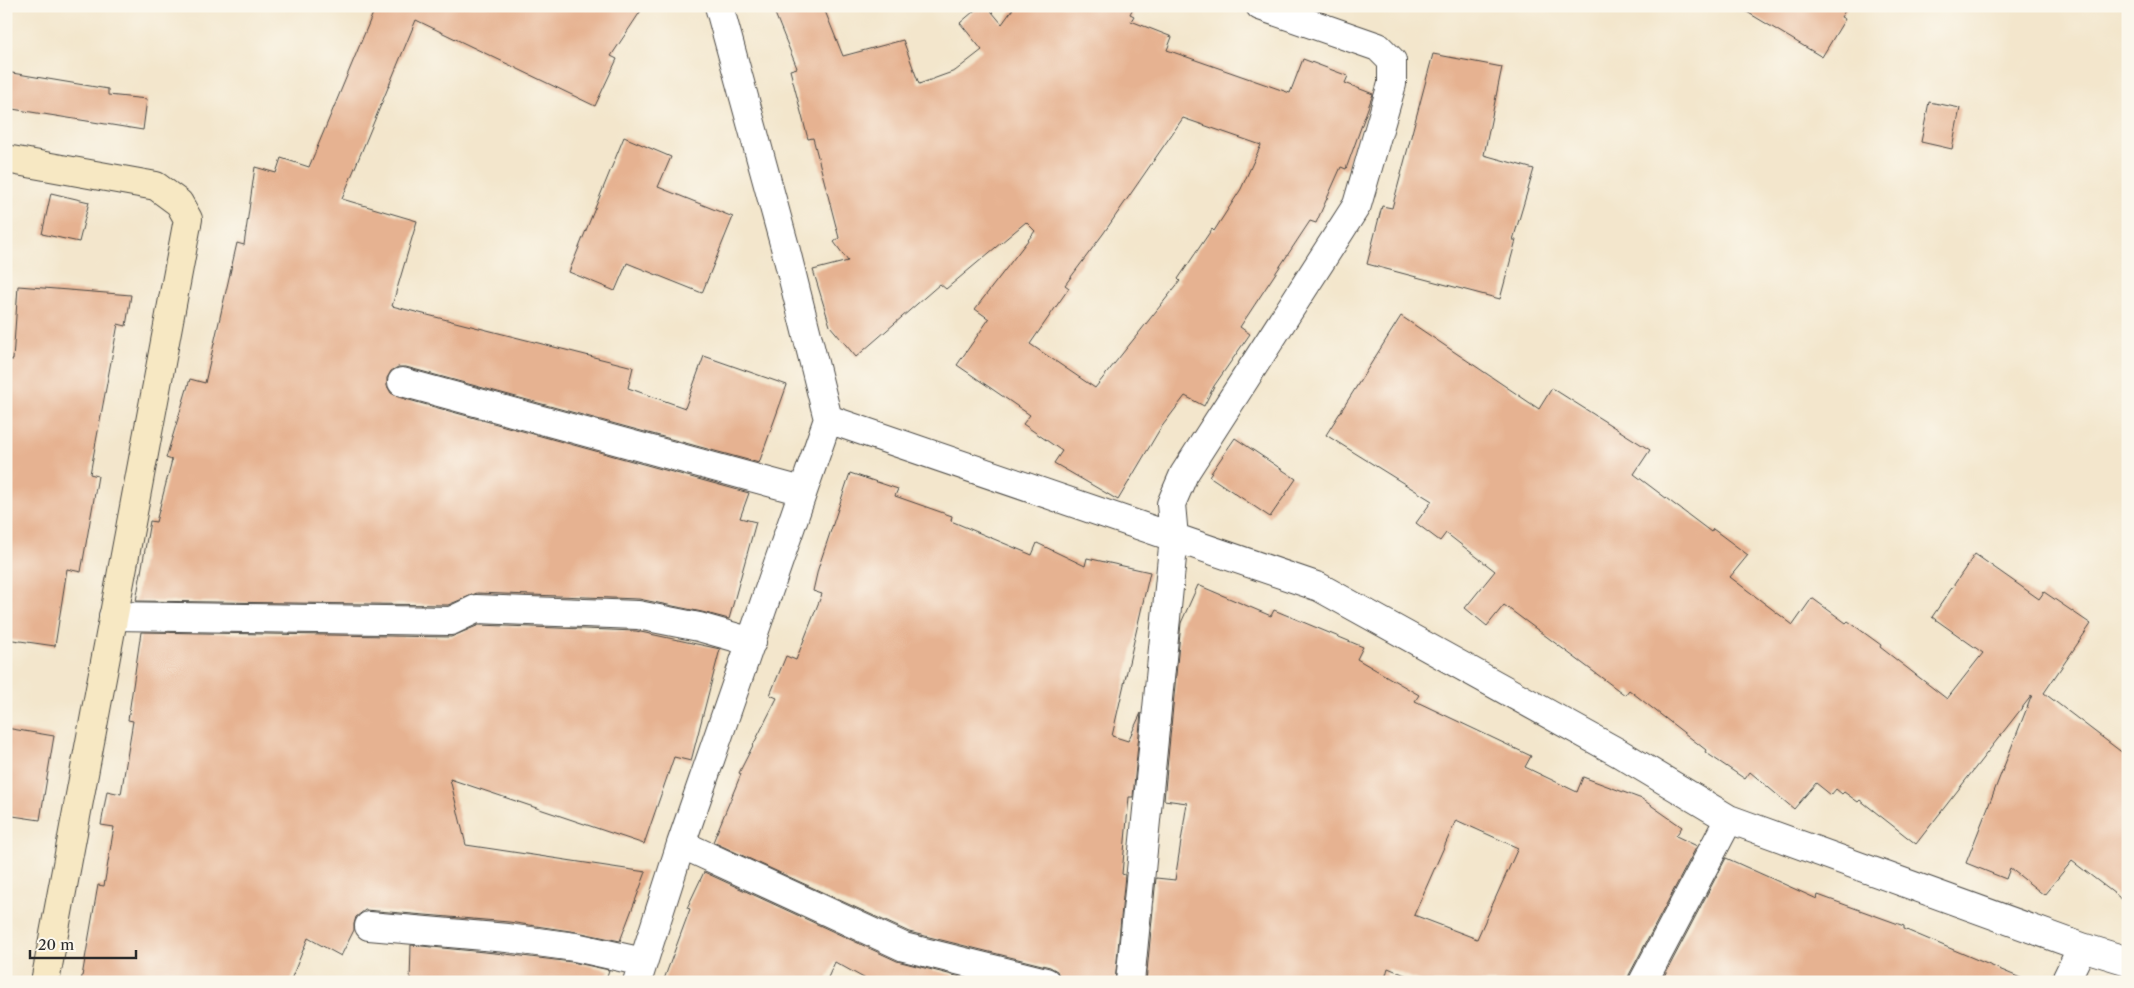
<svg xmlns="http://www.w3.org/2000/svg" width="2134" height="988" viewBox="0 0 2134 988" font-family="'Libre Caslon Text',serif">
<rect width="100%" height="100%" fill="#fbf7ec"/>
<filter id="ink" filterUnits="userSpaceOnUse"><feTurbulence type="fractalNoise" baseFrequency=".02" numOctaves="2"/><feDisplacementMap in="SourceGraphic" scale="10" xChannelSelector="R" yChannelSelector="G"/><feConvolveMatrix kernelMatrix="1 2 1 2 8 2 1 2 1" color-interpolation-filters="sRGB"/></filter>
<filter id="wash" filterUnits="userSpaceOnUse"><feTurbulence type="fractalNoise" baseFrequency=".0096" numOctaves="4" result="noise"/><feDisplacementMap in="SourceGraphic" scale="20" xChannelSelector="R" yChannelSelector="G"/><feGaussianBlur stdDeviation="1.12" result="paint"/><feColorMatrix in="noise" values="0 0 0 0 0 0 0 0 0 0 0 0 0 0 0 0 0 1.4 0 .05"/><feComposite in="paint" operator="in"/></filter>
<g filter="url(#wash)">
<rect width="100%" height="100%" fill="#f3e6cc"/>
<g id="blocks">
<path fill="#e6b291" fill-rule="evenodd" d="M 376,6 L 644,6 L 611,56 L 617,59 L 595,106 L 416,20 L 342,199 L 417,221 L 392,306 L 633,367 L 628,388 L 685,408 L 704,356 L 787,385 L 759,463 L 406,367 L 398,367 L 391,371 L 387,378 L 387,386 L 391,393 L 398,397 L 749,493 L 740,518 L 756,522 L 729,619 L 702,612 L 639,599 L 477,593 L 448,605 L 136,601 L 150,521 L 156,522 L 172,460 L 166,458 L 190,379 L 205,383 L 237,243 L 244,245 L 255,167 L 276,173 L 281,158 L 309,167 Z
M 772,6 L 823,6 L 843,56 L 903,40 L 919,84 L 955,71 L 982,50 L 960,23 L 980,6 L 987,6 L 1002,24 L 1015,6 L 1134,6 L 1130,14 L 1134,16 L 1131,21 L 1172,37 L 1167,50 L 1290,93 L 1303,59 L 1348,76 L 1345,83 L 1373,94 L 1346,169 L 1341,167 L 1316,223 L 1310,221 L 1240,327 L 1250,334 L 1214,386 L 1204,406 L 1185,396 L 1160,429 L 1118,500 L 1054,463 L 1062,451 L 1023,424 L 1030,415 L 957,365 L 989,319 L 975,309 L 1035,231 L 1026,222 L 946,289 L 940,284 L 856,357 L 830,326 L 813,270 L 848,261 L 834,242 L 839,238 L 813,138 L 808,139 L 790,70 L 797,68 ZM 1183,118 L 1261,145 L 1241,189 L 1214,231 L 1212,229 L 1178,279 L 1180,281 L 1095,388 L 1030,344 L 1069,288 L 1065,285 L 1103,234 Z
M 1737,6 L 1848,6 L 1841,17 L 1845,19 L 1822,57 Z
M 1433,54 L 1502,67 L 1484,155 L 1534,169 L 1513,240 L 1516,240 L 1500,299 L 1367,264 L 1382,206 L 1392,208 Z
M 6,72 L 108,89 L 108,95 L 147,99 L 143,130 L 6,108 Z
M 1929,102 L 1960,108 L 1952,149 L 1921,142 Z
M 624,137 L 671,157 L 658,187 L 733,217 L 702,293 L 627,263 L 615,291 L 569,272 Z
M 51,193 L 89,202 L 79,242 L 42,234 Z
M 18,286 L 131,295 L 126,326 L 118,324 L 90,474 L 98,476 L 81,572 L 67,569 L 55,646 L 6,639 L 6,359 L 13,360 Z
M 1401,316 L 1539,409 L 1552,388 L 1650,450 L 1634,474 L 1711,532 L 1713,529 L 1748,555 L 1730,577 L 1793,625 L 1812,598 L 1846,623 L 1848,621 L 1881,645 L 1880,647 L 1947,699 L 1983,653 L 1932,617 L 1975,554 L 2039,599 L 2044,592 L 2091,624 L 2044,693 L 2128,757 L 2128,904 L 2072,861 L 2044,895 L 2010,868 L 2006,879 L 1966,863 L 2032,695 L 1916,844 L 1860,800 L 1858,802 L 1844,792 L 1842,794 L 1836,789 L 1831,795 L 1816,783 L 1794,809 L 1750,772 L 1745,779 L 1705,752 L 1706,750 L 1629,690 L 1625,695 L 1504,605 L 1487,626 L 1465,608 L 1495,571 L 1446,533 L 1440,541 L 1416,523 L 1432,501 L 1326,435 Z
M 1235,438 L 1296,479 L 1270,517 L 1209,476 Z
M 850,473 L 898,489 L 895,496 L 952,516 L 951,521 L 1032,555 L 1037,543 L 1085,566 L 1087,558 L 1150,572 L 1112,736 L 1128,741 L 1141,713 L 1133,797 L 1129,797 L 1122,874 L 1125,875 L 1115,982 L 1061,982 L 1057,971 L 1050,967 L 909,932 L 713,842 L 741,774 L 739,773 L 777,698 L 770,695 L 786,656 L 796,660 L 822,594 L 813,591 L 818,569 Z
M 1198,585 L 1271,616 L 1274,610 L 1363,647 L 1357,659 L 1419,695 L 1415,701 L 1531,756 L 1525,767 L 1577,792 L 1583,777 L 1642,799 L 1682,827 L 1676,836 L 1697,846 L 1629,975 L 1628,982 L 1422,982 L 1388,968 L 1384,982 L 1146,982 L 1156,878 L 1175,880 L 1187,803 L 1164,800 L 1181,623 ZM 1456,820 L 1518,848 L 1477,939 L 1414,915 Z
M 479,625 L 636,631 L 720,649 L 691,761 L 674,757 L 644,844 L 450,779 L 466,845 L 646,872 L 620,941 L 577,932 L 509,922 L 365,910 L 356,917 L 354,924 L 354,930 L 341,956 L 308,938 L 290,982 L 81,982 L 98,885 L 104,886 L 114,827 L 101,825 L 107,791 L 121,794 L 133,721 L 128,720 L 141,632 L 451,637 Z
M 6,728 L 54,736 L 40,820 L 6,815 Z
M 1726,858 L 1817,899 L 1818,895 L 1904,926 L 1904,929 L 2030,982 L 1661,982 Z
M 704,872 L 897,961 L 980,982 L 871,982 L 835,962 L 826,982 L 663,982 L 690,909 L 687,908 Z
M 411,945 L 505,954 L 572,962 L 609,970 L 605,982 L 410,982 Z"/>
</g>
</g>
<g filter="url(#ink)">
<use href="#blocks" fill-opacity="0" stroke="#494743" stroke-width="1"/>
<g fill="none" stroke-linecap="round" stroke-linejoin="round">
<defs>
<path id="street" d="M 402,382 L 802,491
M 828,419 L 1319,587 L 1619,753 L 1729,819 L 2082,947 L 2128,961
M 113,616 L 451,621 L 476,609 L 638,615 L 699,627 L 752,642
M 681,844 L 904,947 L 1046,982
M 369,926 L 507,938 L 575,947 L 643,962
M 637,982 L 681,844 L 828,419 L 785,247 L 719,6
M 1130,982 L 1174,537 L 1171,504 L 1184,474 L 1357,205 L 1392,84 L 1392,61 L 1378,47 L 1260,6
M 1643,982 L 1729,819
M 2065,982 L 2082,947"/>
<path id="secondary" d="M 6,159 L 156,186 L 179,203 L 188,219 L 45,982"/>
</defs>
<use href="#street" stroke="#494743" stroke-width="30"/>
<use href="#secondary" stroke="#494743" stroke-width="30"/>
<use href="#street" stroke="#fff" stroke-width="28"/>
<use href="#secondary" stroke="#f7e8c3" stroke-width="28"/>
</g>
</g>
<rect width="2134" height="988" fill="none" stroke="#fbf7ec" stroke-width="25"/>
<path d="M30 950v8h106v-8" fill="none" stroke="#2b2b2b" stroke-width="2.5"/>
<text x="38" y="950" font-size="15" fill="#2b2b2b" stroke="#fbf7ec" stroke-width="4" paint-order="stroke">20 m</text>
</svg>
